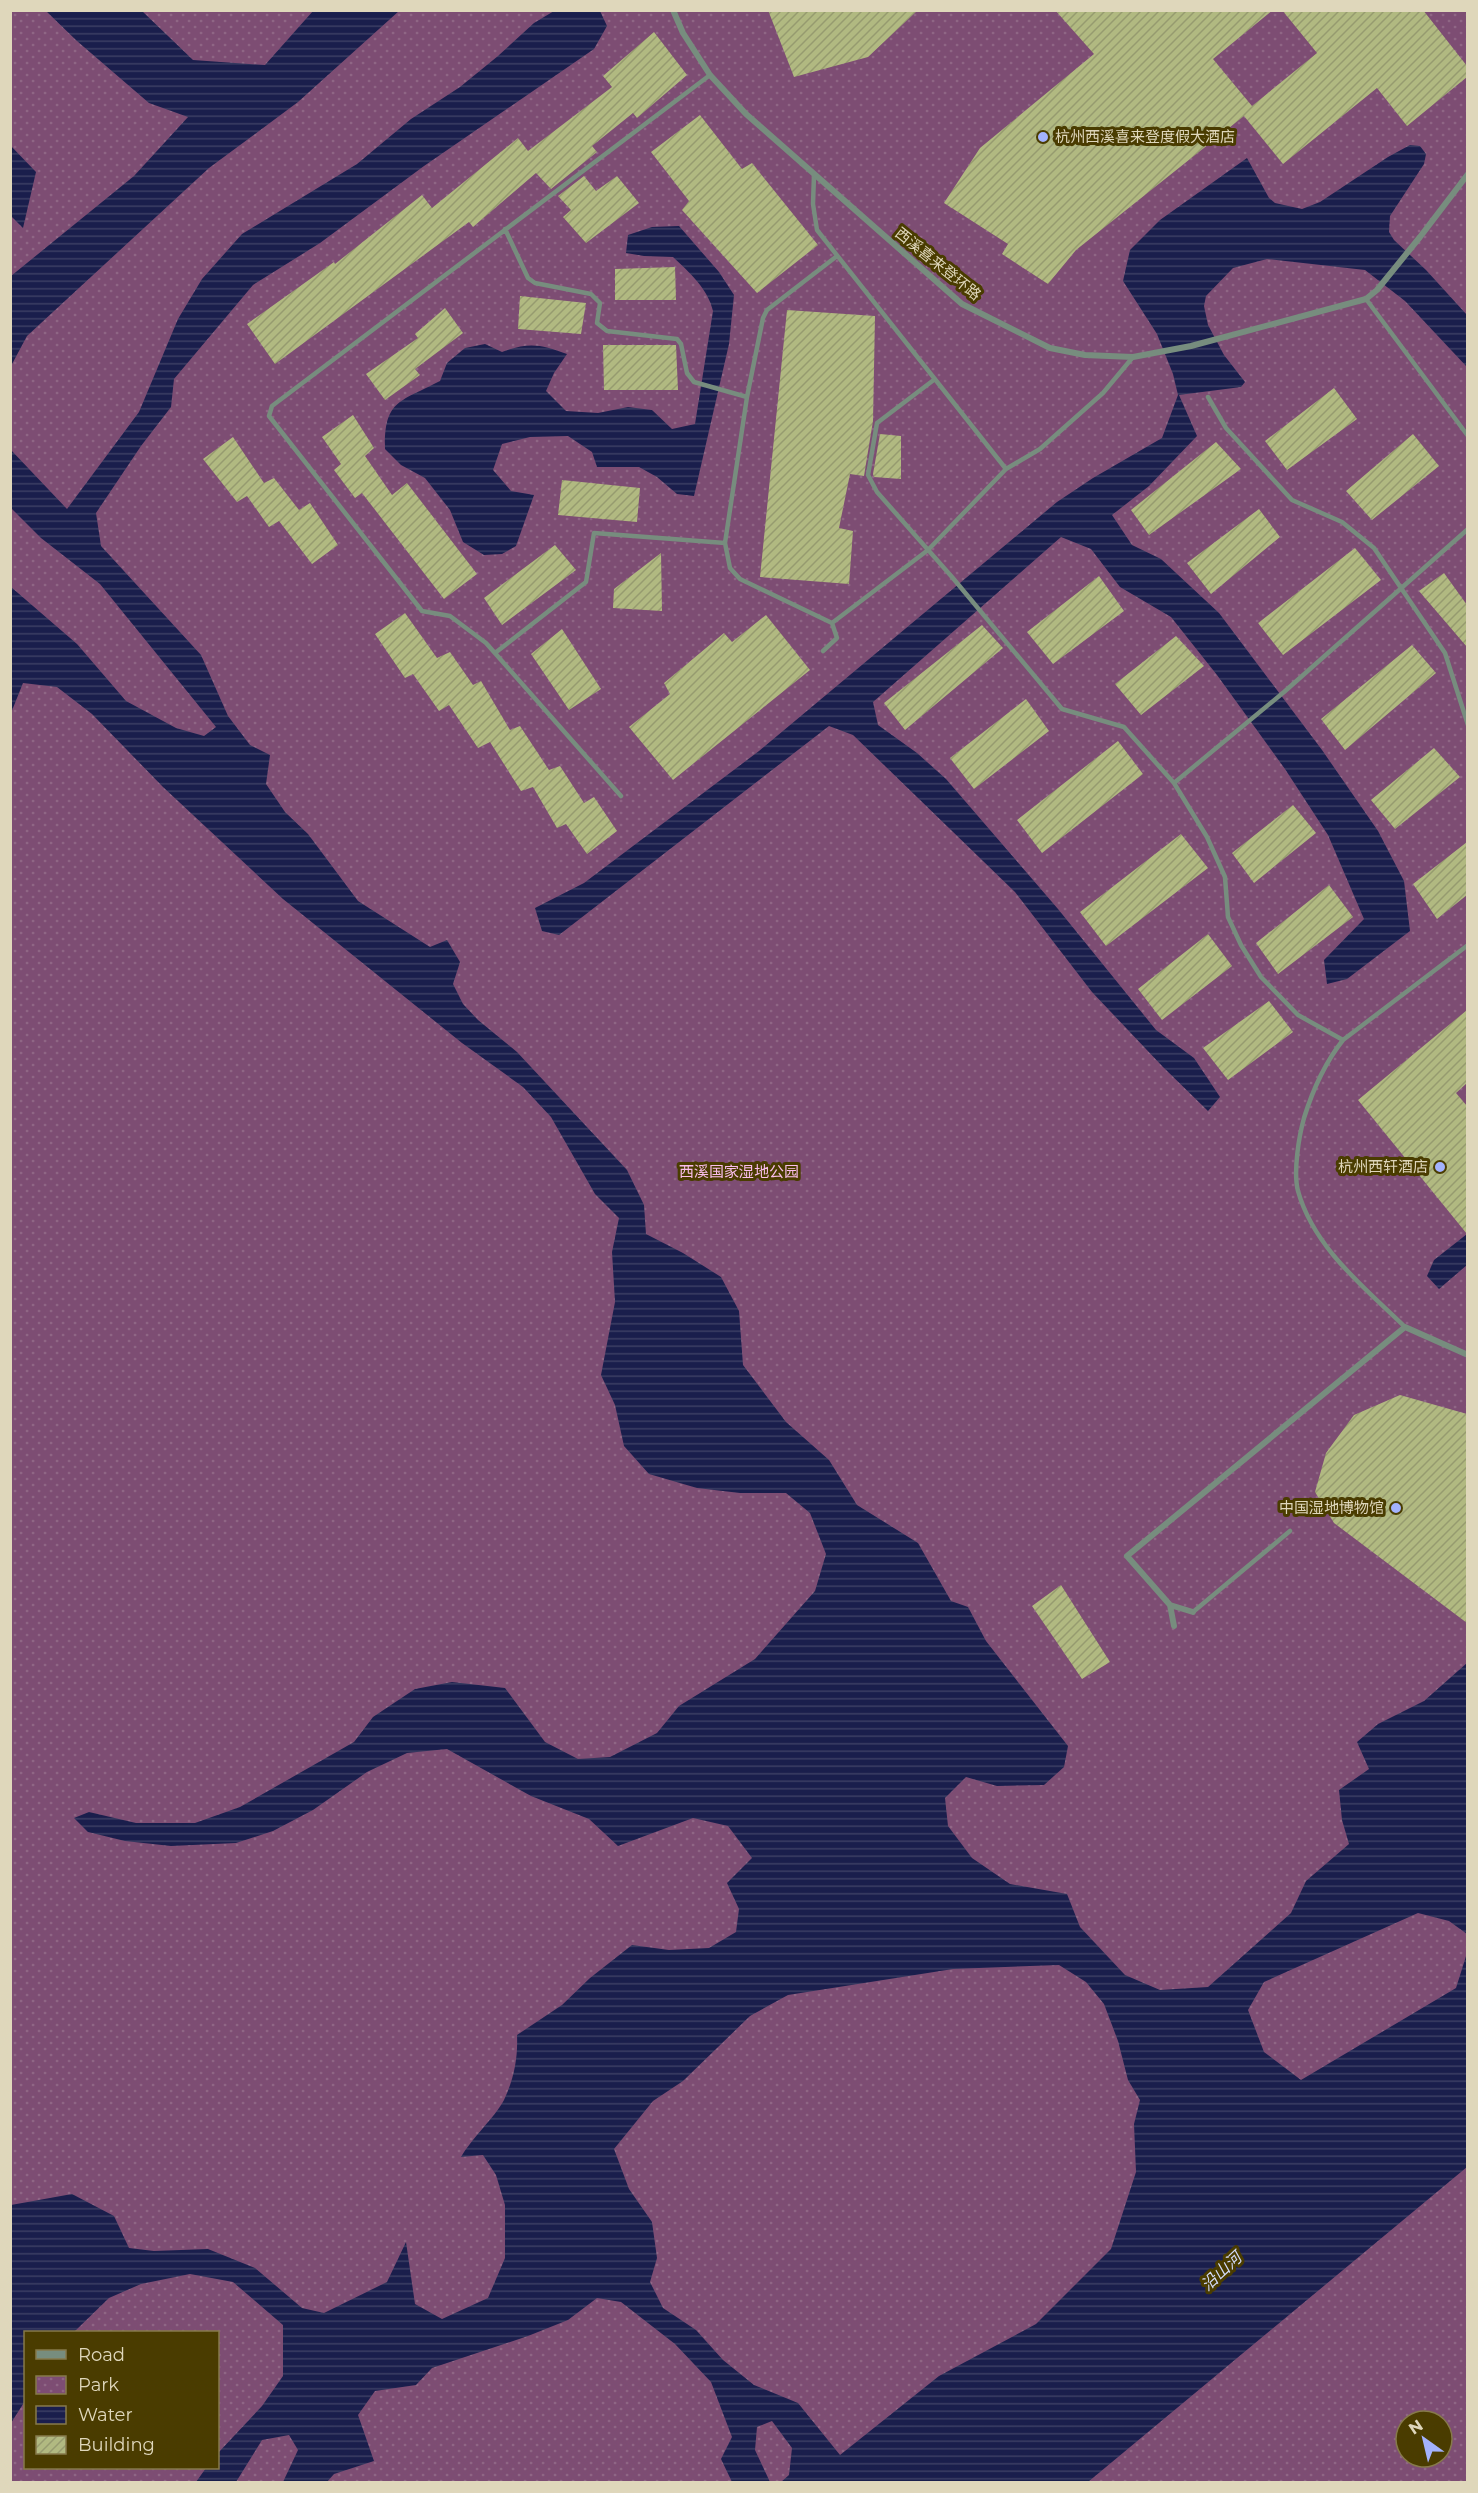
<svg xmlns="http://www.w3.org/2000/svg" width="1478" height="2493" viewBox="0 0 1478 2493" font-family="Montserrat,'Noto Sans SC',sans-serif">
<defs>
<pattern id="park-dots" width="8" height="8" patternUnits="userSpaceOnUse" patternTransform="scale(1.5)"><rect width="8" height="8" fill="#7d4d73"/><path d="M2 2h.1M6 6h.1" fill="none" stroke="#8f6685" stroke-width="1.8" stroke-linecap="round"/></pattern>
<pattern id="water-rules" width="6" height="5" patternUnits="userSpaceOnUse" patternTransform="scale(1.5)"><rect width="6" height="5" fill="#1a1e4c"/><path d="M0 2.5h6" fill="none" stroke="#3b3e64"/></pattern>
<pattern id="building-hatch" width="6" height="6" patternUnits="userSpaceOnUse" patternTransform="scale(1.5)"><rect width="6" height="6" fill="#b1b981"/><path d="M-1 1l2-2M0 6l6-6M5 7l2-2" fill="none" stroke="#969b6f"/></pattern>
</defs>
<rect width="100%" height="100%" fill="#4a3c00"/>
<path fill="url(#park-dots)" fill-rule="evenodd" d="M 11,11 L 1467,11 L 1467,2482 L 11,2482 ZM 26,2332 L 218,2332 L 218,2468 L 26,2468 ZM 1406,2421 L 1442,2421 L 1442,2457 L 1406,2457 Z"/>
<path fill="url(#water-rules)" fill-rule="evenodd" d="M 46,11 L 142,11 L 193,60 L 265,65 L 313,11 L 399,11 L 298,102 L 209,168 L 27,336 L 11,366 L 11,276 L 134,176 L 188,117 L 149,103 L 77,41 Z
M 554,11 L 600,11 L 607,26 L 594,49 L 424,166 L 320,243 L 253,285 L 174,379 L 171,407 L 141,446 L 96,513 L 101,546 L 201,655 L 228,716 L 250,745 L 270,755 L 266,784 L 285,812 L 308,834 L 358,901 L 430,947 L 447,940 L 460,962 L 453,984 L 463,1004 L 478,1020 L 517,1052 L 627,1170 L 644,1205 L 646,1234 L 683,1253 L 721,1277 L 739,1311 L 743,1365 L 786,1422 L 829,1460 L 857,1505 L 918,1543 L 951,1601 L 968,1607 L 986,1641 L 1068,1746 L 1064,1767 L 1044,1785 L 997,1786 L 966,1777 L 945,1798 L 948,1826 L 972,1858 L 1010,1884 L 1067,1894 L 1080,1927 L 1125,1975 L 1160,1990 L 1208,1987 L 1291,1913 L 1306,1881 L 1349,1844 L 1342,1820 L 1339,1790 L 1369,1769 L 1357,1742 L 1378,1724 L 1424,1701 L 1467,1663 L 1467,1934 L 1449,1921 L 1418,1913 L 1264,1982 L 1248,2010 L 1264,2052 L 1301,2080 L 1456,1988 L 1467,1953 L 1467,2167 L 1088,2482 L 781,2482 L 789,2475 L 792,2448 L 772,2421 L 757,2427 L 755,2450 L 770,2482 L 732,2482 L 721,2459 L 732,2437 L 711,2382 L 675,2344 L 621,2302 L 597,2298 L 568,2320 L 528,2336 L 432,2368 L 416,2385 L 375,2391 L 358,2415 L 374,2461 L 334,2474 L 327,2482 L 283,2482 L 298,2450 L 289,2435 L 262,2440 L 236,2482 L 196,2482 L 206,2468 L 218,2468 L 218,2453 L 262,2406 L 283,2376 L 283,2325 L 233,2282 L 190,2274 L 141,2284 L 109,2298 L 74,2332 L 26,2332 L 25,2401 L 11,2423 L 11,2205 L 72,2194 L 114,2216 L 129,2248 L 154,2251 L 208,2249 L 255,2268 L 302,2308 L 324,2313 L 387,2282 L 406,2242 L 415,2304 L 442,2319 L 488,2298 L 505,2258 L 505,2205 L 496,2175 L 483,2155 L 461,2157 C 472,2138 495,2117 504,2100 C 514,2079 518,2058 517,2035 L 562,2005 L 590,1978 L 632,1945 L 669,1950 L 709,1948 L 736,1932 L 739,1909 L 727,1883 L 752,1858 L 728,1826 L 693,1818 L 618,1846 L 589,1819 L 531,1796 L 447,1749 L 407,1753 L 367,1772 L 313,1810 L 273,1831 L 236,1843 L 171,1846 L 125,1841 L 88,1832 L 74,1818 L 89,1812 L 136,1823 L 195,1823 L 240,1807 L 354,1742 L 373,1717 L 415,1689 L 452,1682 L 505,1688 L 545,1742 L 578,1759 L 610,1757 L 657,1733 L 679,1706 L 755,1659 L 815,1591 L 826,1554 L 810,1513 L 786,1493 L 740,1493 L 697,1488 L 649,1474 L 624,1446 L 615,1405 L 601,1375 L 615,1302 L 612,1252 L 619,1218 L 595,1194 L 551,1117 L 523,1087 L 462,1043 L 283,899 L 163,787 L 92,714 L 57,687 L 23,683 L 11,713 L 11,587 L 77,644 L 126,701 L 176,728 L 204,736 L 216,727 L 100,584 L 41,538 L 11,508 L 11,450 L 67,509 L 139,412 L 178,319 L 202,279 L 242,234 L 357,164 L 411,119 L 460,87 L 498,56 L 534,23 ZM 1059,1965 L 1086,1982 L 1104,2004 L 1118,2041 L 1128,2080 L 1140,2100 L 1134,2124 L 1136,2172 L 1111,2249 L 1036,2324 L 939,2376 L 840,2455 L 798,2403 L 754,2385 L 723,2360 L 696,2330 L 663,2308 L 650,2282 L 657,2258 L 652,2222 L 629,2189 L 614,2149 L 653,2101 L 683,2081 L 750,2016 L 788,1995 L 953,1969 Z
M 10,145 L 36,172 L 23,228 L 11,216 Z
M 1410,145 L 1420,146 L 1426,154 L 1424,164 L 1390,216 L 1389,232 L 1394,240 L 1426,270 L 1467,315 L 1467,367 L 1405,301 L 1365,270 L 1267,259 L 1233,268 L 1206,296 L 1204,306 L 1208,325 L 1224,355 L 1245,382 L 1241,387 L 1179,395 L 1197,436 L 1149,486 L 1112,515 L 1132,545 L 1161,559 L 1219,613 L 1322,750 L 1378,831 L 1404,881 L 1410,931 L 1347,979 L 1327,984 L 1324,960 L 1364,919 L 1328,835 L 1285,769 L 1217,675 L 1171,617 L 1120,587 L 1091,549 L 1061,537 L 873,702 L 878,725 L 917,753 L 946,779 L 1058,909 L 1156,1030 L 1194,1058 L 1220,1097 L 1208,1111 L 1163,1067 L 1092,992 L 1015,892 L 853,735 L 829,726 L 559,935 L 542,931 L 535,908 L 584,883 L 759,751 L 1057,502 L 1093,478 L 1162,438 L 1178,395 L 1173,374 L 1157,334 L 1123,281 L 1130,250 L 1160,220 L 1247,158 L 1269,198 L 1275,203 L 1302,209 L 1320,202 L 1388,157 Z
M 679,226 L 719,272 L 734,295 L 729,344 L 694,496 L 677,494 L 657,477 L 639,467 L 597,467 L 592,452 L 568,436 L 530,437 L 502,444 L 493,470 L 511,491 L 534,495 L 516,546 L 502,554 L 484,555 L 463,542 L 450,510 L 425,478 L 401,465 L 385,449 C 384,400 400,402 440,381 L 447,363 L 465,348 L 485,344 L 502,352 C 528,342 541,344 567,354 L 554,373 L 546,391 L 566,411 L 598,413 L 628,407 L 652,410 L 672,429 L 695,424 L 713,311 C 708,289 690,273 673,257 L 644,256 L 626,253 L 628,235 L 652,227 Z
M 1467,1234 L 1467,1265 L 1439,1289 L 1427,1276 L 1434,1260 Z"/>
<path fill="url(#building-hatch)" d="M 768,10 L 918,10 L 868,57 L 794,77 Z
M 1055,10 L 1273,10 L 1213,59 L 1252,106 L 1317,53 L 1282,10 L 1423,10 L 1467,66 L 1467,77 L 1407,126 L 1377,88 L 1283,164 L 1244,116 L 1076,250 L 1048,284 L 1002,254 L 1008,244 L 944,203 L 980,148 L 1094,54 Z
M 654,32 L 687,75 L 637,118 L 633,113 L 592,146 L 597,152 L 551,189 L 536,173 L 473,227 L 469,222 L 275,364 L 247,324 L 334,262 L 335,264 L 422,195 L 432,208 L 518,138 L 528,151 L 612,87 L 603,76 Z
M 700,115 L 742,169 L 752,163 L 818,245 L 757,293 L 682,210 L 689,201 L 651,152 Z
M 584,176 L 596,191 L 617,176 L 639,203 L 586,243 L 563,217 L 571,210 L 558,196 Z
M 675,267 L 676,300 L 615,300 L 615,269 Z
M 520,296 L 586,303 L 581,334 L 518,329 Z
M 445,308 L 463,333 L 415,369 L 420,375 L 385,400 L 366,374 L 418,338 L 415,334 Z
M 787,310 L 875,316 L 873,421 L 864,476 L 850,474 L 839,528 L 853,531 L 849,584 L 760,577 Z
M 603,345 L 676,345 L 678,390 L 604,390 Z
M 1334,388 L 1357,419 L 1287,470 L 1265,441 Z
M 353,415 L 374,448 L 365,456 L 392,495 L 407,483 L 477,574 L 444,599 L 362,493 L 355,498 L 334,470 L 341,464 L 322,437 Z
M 880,434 L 901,436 L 901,479 L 874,477 L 873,474 Z
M 1413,434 L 1439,466 L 1372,520 L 1346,491 Z
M 233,437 L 264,483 L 274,478 L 299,510 L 310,503 L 338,545 L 312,564 L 279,521 L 269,527 L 247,496 L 237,502 L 203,459 Z
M 1216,442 L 1241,469 L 1149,535 L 1131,510 Z
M 562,480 L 640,488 L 637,522 L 558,515 Z
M 1259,509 L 1280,537 L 1211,594 L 1187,563 Z
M 555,545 L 576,570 L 502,625 L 484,598 Z
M 1355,548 L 1381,580 L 1283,655 L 1258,623 Z
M 661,553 L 662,611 L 613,608 L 614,589 Z
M 1444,573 L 1467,605 L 1467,647 L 1419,591 Z
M 1099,576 L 1124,611 L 1053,664 L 1027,632 Z
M 405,613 L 437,658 L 450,652 L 473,685 L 481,681 L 510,730 L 520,726 L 549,770 L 560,766 L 584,803 L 594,797 L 617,831 L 587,854 L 566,824 L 557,828 L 533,787 L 521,791 L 490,742 L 478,748 L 449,705 L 439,711 L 413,674 L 405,678 L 375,634 Z
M 766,615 L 810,670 L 673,780 L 629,727 L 670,694 L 664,683 L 724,633 L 732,642 Z
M 982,625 L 1003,648 L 905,730 L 884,703 Z
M 562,629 L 601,689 L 569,710 L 531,654 Z
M 1176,636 L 1204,666 L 1141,715 L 1115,684 Z
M 1412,645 L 1436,673 L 1345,750 L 1321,719 Z
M 1026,699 L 1049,731 L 974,789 L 950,758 Z
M 1118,741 L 1143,774 L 1042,853 L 1017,820 Z
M 1434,748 L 1460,777 L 1395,829 L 1371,800 Z
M 1293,805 L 1316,833 L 1254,883 L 1232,853 Z
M 1181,834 L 1208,868 L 1106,946 L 1080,912 Z
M 1467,842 L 1467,895 L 1437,919 L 1413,884 Z
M 1329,885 L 1353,917 L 1278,974 L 1256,943 Z
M 1208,934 L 1232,966 L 1162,1020 L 1138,989 Z
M 1269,1001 L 1293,1032 L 1228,1080 L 1203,1048 Z
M 1467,1010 L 1467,1083 L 1456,1093 L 1467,1106 L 1467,1234 L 1358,1100 Z
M 1400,1395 L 1467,1414 L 1467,1623 L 1334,1523 L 1315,1492 L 1326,1453 L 1354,1415 Z
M 1061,1585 L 1110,1662 L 1082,1679 L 1032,1606 Z"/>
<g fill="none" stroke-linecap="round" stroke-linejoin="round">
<path stroke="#778d7e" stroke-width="4.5" d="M 814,175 L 813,204 L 817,230 L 1006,469
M 1366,299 L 1468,436
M 935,379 L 877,423 L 868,475 L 877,492 L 952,577 L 1062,709 L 1124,727 L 1174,783 L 1207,837 L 1225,877 L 1228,917 L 1241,945 L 1261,977 L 1298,1015 L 1343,1040
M 747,397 L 763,318 L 767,310 L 837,256
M 1208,397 L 1226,428 L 1292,500 L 1342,522 L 1374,548 L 1445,653 L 1468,725
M 725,543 L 730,568 L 740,579 L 832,623
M 823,651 L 837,638 L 832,623 L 928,550 L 1006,469 L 1040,449 L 1103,393 L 1133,357
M 495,653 L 586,582 L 594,533 L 725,543 L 747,397 L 694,382 L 687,373 L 681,344 L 677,339 L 607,331 L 597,323 L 600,303 L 591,294 L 535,283 L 528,278 L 505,229
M 1174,783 L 1284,692 L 1468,529
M 621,796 L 486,643 L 450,616 L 422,611 L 269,416 L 272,406 L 710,75
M 1405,1327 C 1364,1287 1314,1248 1298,1191 C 1293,1172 1299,1136 1304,1118 C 1313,1089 1324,1064 1343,1040 L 1468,945
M 1193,1612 L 1290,1531"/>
<path stroke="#778d7e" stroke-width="6" d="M 673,10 L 683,33 L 710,75 L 746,114 L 962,304 L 1050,348 L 1085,355 L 1133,357 L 1191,346 L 1366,299 L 1377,290 L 1420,237 L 1468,174
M 1170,1605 L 1174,1626
M 1193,1612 L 1170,1605 L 1127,1556 L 1405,1327 L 1468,1355"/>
</g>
<g fill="#a3b2fd" stroke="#4a3c00" stroke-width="2">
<circle cx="1043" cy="137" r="6"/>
<circle cx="1440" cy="1167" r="6"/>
<circle cx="1396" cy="1508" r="6"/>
</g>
<g text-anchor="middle" stroke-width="6" stroke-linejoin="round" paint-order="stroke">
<g font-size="15" fill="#dfd7bb" stroke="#4a3c00" text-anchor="end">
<text x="1055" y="142" text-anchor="start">杭州西溪喜来登度假大酒店</text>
<text x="1428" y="1172">杭州西轩酒店</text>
<text x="1384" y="1513">中国湿地博物馆</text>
</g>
<g font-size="15" fill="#dfd7bb" stroke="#4a3c00">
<text transform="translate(938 264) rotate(39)" y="5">西溪喜来登环路</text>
</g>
<g font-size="15" fill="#fabeec" stroke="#4a3c00">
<text x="739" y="1177">西溪国家湿地公园</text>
</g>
<g font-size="16" font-style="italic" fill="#d3dbfb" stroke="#4a3c00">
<text transform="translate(1221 2271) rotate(-43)" y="6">沿山河</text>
</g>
</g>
<rect width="1478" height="2493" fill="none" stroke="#dfd7bb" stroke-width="24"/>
<rect x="24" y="2331" width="195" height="138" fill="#4a3c00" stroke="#867a4b" stroke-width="1.5"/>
<rect x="36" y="2350" width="30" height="9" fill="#778d7e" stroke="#867a4b" stroke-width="1.5"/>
<text x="78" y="2361" font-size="18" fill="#dfd7bb">Road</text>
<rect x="36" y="2376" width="30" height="18" fill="url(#park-dots)" stroke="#867a4b" stroke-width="1.5"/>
<text x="78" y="2391" font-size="18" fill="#dfd7bb">Park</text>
<rect x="36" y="2406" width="30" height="18" fill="url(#water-rules)" stroke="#867a4b" stroke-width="1.5"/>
<text x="78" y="2421" font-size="18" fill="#dfd7bb">Water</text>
<rect x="36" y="2436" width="30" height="18" fill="url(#building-hatch)" stroke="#867a4b" stroke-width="1.5"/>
<text x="78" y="2451" font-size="18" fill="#dfd7bb">Building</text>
<g transform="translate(1424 2439) rotate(326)"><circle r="28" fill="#4a3c00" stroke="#867a4b" stroke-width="1.5"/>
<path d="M0-4.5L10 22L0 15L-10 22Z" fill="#a3b2fd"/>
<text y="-9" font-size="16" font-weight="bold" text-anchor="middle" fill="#dfd7bb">N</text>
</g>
</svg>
